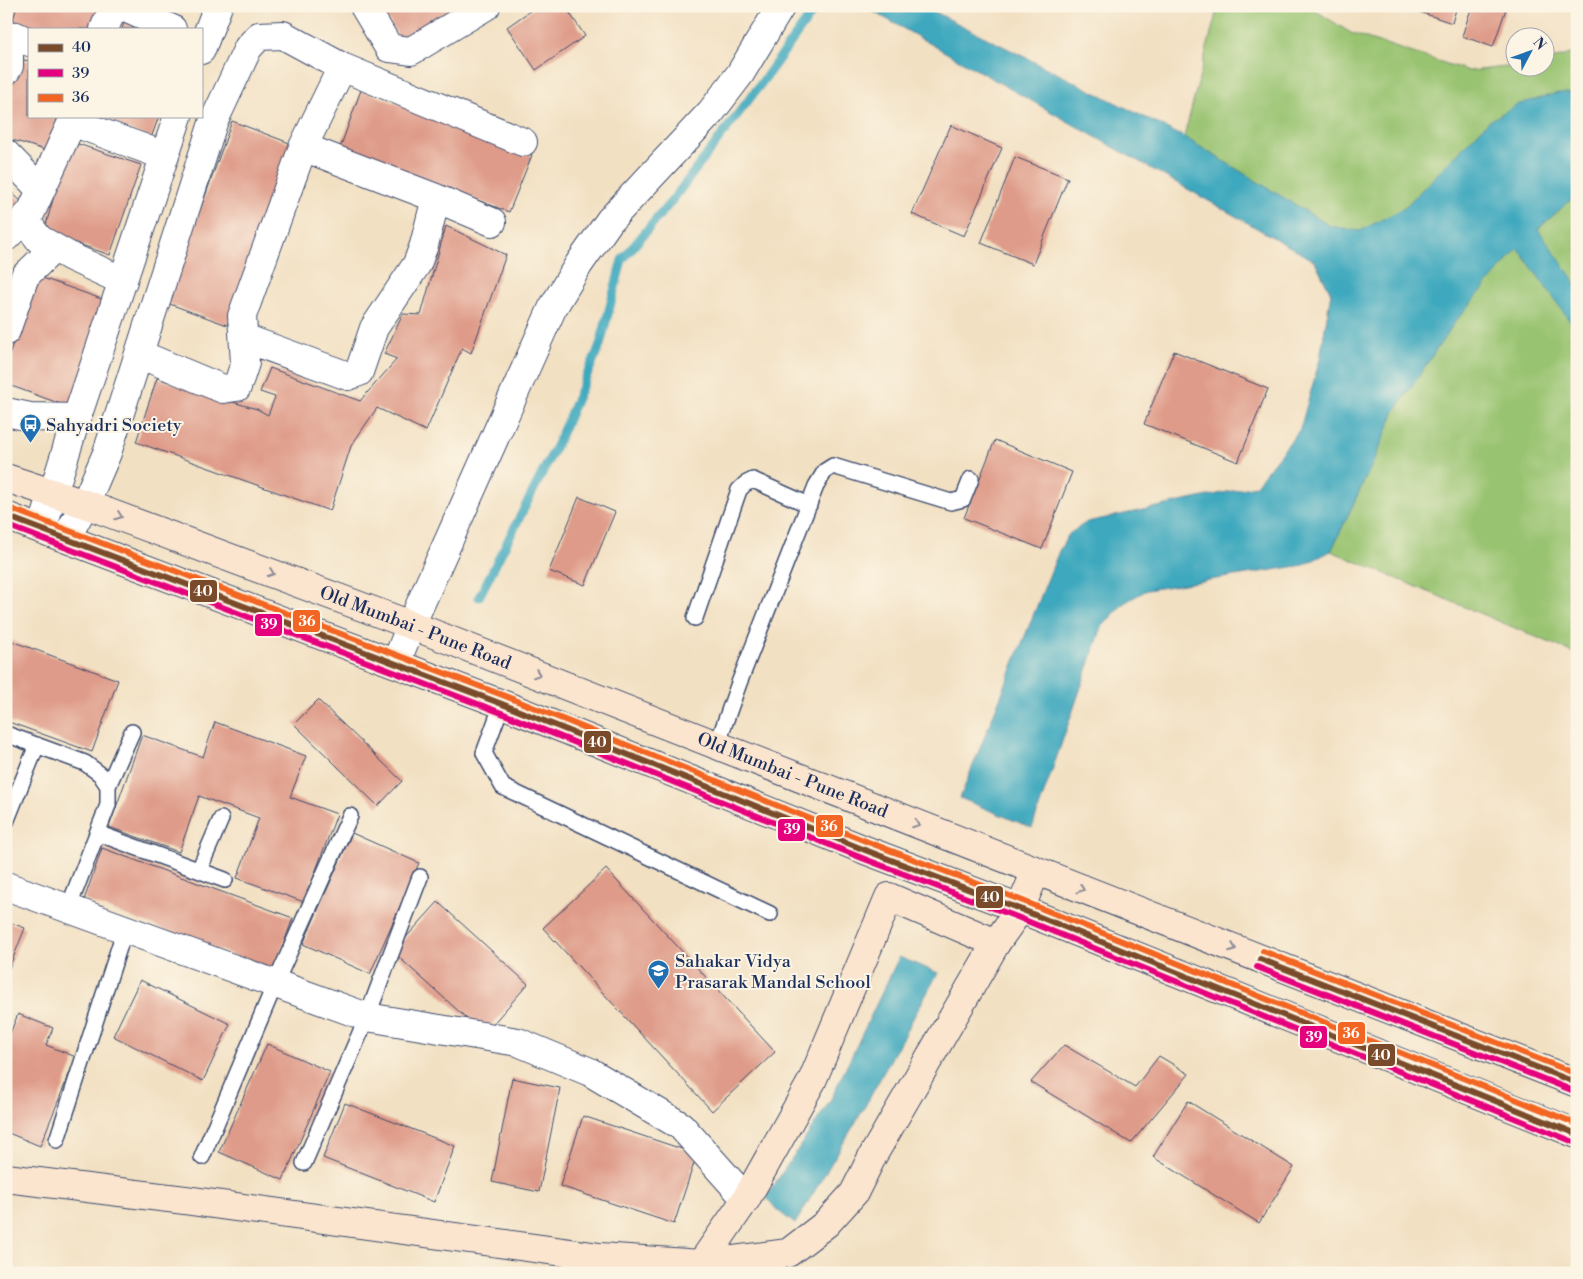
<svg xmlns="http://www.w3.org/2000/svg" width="1583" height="1279" viewBox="0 0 1583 1279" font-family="'Libre Bodoni',serif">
<rect width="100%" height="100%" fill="#fcf5e5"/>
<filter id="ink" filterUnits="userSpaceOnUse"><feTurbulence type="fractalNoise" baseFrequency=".02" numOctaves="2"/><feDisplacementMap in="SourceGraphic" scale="10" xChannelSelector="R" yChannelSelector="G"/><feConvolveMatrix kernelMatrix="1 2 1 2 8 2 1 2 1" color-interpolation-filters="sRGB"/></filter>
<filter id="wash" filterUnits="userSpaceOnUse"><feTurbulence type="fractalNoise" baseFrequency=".0096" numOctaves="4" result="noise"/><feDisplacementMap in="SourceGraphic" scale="20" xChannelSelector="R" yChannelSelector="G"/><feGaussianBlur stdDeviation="1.12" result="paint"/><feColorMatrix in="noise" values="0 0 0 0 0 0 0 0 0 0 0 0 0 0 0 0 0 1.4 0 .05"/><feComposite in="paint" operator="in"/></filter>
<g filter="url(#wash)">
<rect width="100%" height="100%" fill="#f2e0c2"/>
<path fill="#98c370" stroke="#5a7967" d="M 1218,6 L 1308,6 L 1351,33 L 1469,71 L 1515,66 L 1516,68 L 1546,68 L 1546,61 L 1577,52 L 1577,654 L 1331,551 L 1377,454 L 1320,359 L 1331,293 L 1315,261 L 1330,226 L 1184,137 Z"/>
<path fill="#3ea8be" stroke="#2c6c8e" d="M 856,6 L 923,6 L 1184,137 L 1330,226 L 1360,231 L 1404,208 L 1488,122 L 1516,105 L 1558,93 L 1577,93 L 1577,199 L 1572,199 L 1538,229 L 1577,285 L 1577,331 L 1518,248 L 1455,322 L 1395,411 L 1377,454 L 1331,551 L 1304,565 L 1147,590 L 1124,603 L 1102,627 L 1032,828 L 960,798 L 1059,551 L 1069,534 L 1087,522 L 1255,486 L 1300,429 L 1320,359 L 1331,293 L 1315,261 L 867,8 Z
M 899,957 L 938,973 L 863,1110 L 795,1224 L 777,1210 L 766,1197 L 830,1101 Z"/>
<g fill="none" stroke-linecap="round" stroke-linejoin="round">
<path stroke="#3ea8be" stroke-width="9" d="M 479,597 L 559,440 L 600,345 L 622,260 L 674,198 L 760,85 L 817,6"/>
</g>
<g id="blocks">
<path fill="#df9b89" d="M 17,6 L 90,6 L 99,9 L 91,29 L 29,29 L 11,27 Z
M 380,6 L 470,6 L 403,44 Z
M 537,6 L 565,6 L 585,36 L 536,70 L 507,27 Z
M 1416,6 L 1457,6 L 1452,23 L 1414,10 Z
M 1472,6 L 1507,6 L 1493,47 L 1462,36 Z
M 125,20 L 147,29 L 122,29 Z
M 19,59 L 29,61 L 29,116 L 58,116 L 48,151 L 6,138 L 6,104 Z
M 361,90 L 532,155 L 509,212 L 340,148 Z
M 90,116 L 159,116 L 151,138 Z
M 232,121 L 292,144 L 227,325 L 167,303 Z
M 951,125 L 1002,148 L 964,236 L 912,214 Z
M 69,141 L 141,165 L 110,255 L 44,232 Z
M 1015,157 L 1068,178 L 1033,264 L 981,243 Z
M 6,187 L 27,207 L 6,228 Z
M 446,226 L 506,255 L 471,353 L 462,348 L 426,431 L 377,408 L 351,446 L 330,511 L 136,442 L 157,378 L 215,397 L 257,409 L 268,415 L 275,397 L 260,392 L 270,368 L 360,401 L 397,359 L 384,354 L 403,314 L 421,315 Z
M 37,276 L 110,302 L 72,408 L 6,384 L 6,363 Z
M 1174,351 L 1268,389 L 1238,462 L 1144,424 Z
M 995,440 L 1072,472 L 1042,549 L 964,518 Z
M 579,497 L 615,512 L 585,585 L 549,571 Z
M 6,639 L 118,680 L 92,752 L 6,721 Z
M 318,700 L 402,781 L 378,806 L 294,724 Z
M 215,722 L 306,756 L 290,797 L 337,814 L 304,902 L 237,878 L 259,818 L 199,796 L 179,852 L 109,827 L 142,735 L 203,757 Z
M 352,833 L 419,863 L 370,974 L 303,944 Z
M 102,848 L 293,918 L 274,970 L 84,900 Z
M 606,869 L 775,1052 L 712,1111 L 543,928 Z
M 438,902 L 528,984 L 484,1034 L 393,952 Z
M 6,921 L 25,928 L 6,976 Z
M 140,980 L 230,1024 L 203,1081 L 113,1036 Z
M 18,1014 L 53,1028 L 46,1045 L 76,1057 L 40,1146 L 6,1132 L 6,1043 Z
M 267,1044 L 330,1072 L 283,1180 L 219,1152 Z
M 1064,1045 L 1135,1087 L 1159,1056 L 1189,1074 L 1131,1143 L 1031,1082 Z
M 512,1078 L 560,1088 L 539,1192 L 492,1182 Z
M 1188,1101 L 1294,1167 L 1259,1223 L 1153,1157 Z
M 345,1103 L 455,1146 L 434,1202 L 323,1158 Z
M 583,1116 L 697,1154 L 674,1224 L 560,1186 Z"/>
</g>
</g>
<g filter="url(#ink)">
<use href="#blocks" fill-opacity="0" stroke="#3b4a6d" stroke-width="1"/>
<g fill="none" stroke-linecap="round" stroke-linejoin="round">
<defs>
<path id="lane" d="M 695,618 L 739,490 L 745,484 L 753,480 L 809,505
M 502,704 L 484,753 L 503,787 L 770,914
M 6,734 L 85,763 L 100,774 L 108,786 L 108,805 L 68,909
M 717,745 L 739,683 L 816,486 L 825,471 L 833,466 L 951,502 L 963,499 L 971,479
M 108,786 L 132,732
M 6,822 L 37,745
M 97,833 L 225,880
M 199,870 L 221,819
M 57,1140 L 125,929
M 202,1157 L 275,984 L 350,816
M 304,1163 L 367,1017 L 420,877"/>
<path id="street" d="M 121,6 L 172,29
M 364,6 L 389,48 L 411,51 L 486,6
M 104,29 L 114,6
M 201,50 L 218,6
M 6,71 L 9,66 L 9,42 L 16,36 L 29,42
M 74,116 L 72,122 L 165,156
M 6,154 L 41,190
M 436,198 L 492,222
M 24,219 L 39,239 L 71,257 L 123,281
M 6,237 L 31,212 L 72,122
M 6,331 L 25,276 L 54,248
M 244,338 L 348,376 L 359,372 L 374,328 L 417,264 L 424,245 L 436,198 L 303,147
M 139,354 L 223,389 L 237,387 L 245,363 L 242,316 L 303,147 L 342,67
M 6,412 L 30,417 L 77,418
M 42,529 L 72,432 L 178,116
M 66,538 L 85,504 L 107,453 L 213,123 L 248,48 L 259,36 L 283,35 L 342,67 L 523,142
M 396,663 L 411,625 L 552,309 L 579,264 L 610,220 L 711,112 L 740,74 L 781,6
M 6,886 L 367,1017 L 518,1042 L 590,1072 L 681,1126 L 746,1199"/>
<g id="secondary">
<path id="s1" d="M 6,478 L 85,504 L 411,625 L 1577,1083"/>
<path d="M 6,516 L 502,704 L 865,850 L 1020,909 L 1577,1134"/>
<path d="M 6,1178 L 185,1200 L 600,1257 L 701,1264 L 788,1253 L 827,1223 L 854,1193 L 872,1157 L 996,943 L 1020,909 L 1036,871"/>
<path d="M 701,1264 L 746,1199 L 812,1081 L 889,897 L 996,943"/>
</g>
</defs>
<use href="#lane" stroke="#3b4a6d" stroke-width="18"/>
<use href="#street" stroke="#3b4a6d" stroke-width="30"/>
<use href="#secondary" stroke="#3b4a6d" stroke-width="30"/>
<use href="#lane" stroke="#fff" stroke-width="15"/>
<use href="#street" stroke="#fff" stroke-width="28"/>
<use href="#secondary" stroke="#fbe5cf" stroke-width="28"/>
<defs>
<path id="bus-1" d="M 6,516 L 502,704 L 865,850 L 1020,909 L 1577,1134
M 1260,959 L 1577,1083"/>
<path id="bus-2" d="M 6,525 L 499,712 L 862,858 L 1017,917 L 1574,1142
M 1257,967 L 1574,1091"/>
<path id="bus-3" d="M 9,508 L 505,696 L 868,842 L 1023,901 L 1577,1124
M 1263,951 L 1577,1074"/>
</defs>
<use href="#bus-1" stroke="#fcf5e5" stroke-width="10"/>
<use href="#bus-2" stroke="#fcf5e5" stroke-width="10"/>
<use href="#bus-3" stroke="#fcf5e5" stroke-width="10"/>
<use href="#bus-1" stroke="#7a4b2a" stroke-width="6"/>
<use href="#bus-2" stroke="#e5007d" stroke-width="6"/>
<use href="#bus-3" stroke="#f26522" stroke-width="6"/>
</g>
<defs><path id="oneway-chevron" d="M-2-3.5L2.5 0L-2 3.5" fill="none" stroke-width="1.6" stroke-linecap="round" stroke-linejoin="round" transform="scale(1.25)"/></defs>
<g stroke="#8b8a96">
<use href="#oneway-chevron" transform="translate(119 516) rotate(20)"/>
<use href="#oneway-chevron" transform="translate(271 573) rotate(20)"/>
<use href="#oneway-chevron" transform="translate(537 674) rotate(21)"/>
<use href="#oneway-chevron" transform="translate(916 824) rotate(21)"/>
<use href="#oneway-chevron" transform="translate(1081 889) rotate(21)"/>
<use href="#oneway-chevron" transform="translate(1233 948) rotate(21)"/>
</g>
</g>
<defs>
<symbol id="bus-pin" viewBox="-11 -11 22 30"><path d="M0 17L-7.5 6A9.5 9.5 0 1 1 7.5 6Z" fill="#1f6fb2" stroke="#fcf5e5"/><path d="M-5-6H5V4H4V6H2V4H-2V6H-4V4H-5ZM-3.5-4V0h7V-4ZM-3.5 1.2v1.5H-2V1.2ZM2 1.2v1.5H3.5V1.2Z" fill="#fff"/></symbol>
<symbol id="school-pin" viewBox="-11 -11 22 30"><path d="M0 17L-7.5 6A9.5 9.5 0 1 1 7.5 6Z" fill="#1f6fb2" stroke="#fcf5e5"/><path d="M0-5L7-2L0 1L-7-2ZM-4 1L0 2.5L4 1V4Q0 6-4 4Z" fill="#fff"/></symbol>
</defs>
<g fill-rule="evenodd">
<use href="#bus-pin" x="18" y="412" width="25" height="34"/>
<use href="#school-pin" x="646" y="958" width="25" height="34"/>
</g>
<g text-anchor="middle" stroke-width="4" stroke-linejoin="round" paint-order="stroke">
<g font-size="18" fill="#1b2f5e" stroke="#fcf5e5" text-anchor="start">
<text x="46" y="431">Sahyadri Society</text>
<text x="675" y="967">Sahakar Vidya<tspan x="675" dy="21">Prasarak Mandal School</tspan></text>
</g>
<g font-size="18" fill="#1b2f5e" stroke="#fcf5e5">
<text dy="6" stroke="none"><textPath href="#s1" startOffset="436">Old Mumbai - Pune Road</textPath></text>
<text dy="6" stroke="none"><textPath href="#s1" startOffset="841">Old Mumbai - Pune Road</textPath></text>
</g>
</g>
<g stroke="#fcf5e5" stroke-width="2">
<rect x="189" y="579" width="29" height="24" rx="5" fill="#7a4b2a"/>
<rect x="292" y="609" width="29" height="24" rx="5" fill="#f26522"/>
<rect x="254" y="613" width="29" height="24" rx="5" fill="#e5007d"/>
<rect x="583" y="730" width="29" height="24" rx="5" fill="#7a4b2a"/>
<rect x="815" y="814" width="29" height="24" rx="5" fill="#f26522"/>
<rect x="777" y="818" width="29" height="24" rx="5" fill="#e5007d"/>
<rect x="975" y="885" width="29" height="24" rx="5" fill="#7a4b2a"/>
<rect x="1337" y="1021" width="29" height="24" rx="5" fill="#f26522"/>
<rect x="1299" y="1025" width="29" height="24" rx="5" fill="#e5007d"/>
<rect x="1367" y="1043" width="29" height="24" rx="5" fill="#7a4b2a"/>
</g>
<g font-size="14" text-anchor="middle" font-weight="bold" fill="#fff">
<text x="203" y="596">40</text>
<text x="307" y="626">36</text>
<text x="269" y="629">39</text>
<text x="597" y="747">40</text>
<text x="829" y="831">36</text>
<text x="792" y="834">39</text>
<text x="990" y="902">40</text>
<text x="1351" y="1038">36</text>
<text x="1314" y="1042">39</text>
<text x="1381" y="1060">40</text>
</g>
<rect width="1583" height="1279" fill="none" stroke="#fcf5e5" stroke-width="25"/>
<rect x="28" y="28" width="175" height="90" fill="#fcf5e5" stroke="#a2a6af"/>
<rect x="38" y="44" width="25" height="8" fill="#7a4b2a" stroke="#a2a6af"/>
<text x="72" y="52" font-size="15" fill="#1b2f5e">40</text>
<rect x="38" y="69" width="25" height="8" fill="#e5007d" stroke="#a2a6af"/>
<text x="72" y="78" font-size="15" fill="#1b2f5e">39</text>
<rect x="38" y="94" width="25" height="8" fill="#f26522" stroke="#a2a6af"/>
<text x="72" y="102" font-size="15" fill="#1b2f5e">36</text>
<g transform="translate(1530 52) rotate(49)"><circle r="24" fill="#fcf5e5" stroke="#a2a6af"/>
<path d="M0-4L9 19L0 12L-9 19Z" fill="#1f6fb2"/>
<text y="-8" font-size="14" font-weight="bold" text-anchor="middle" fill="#1b2f5e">N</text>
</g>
</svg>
